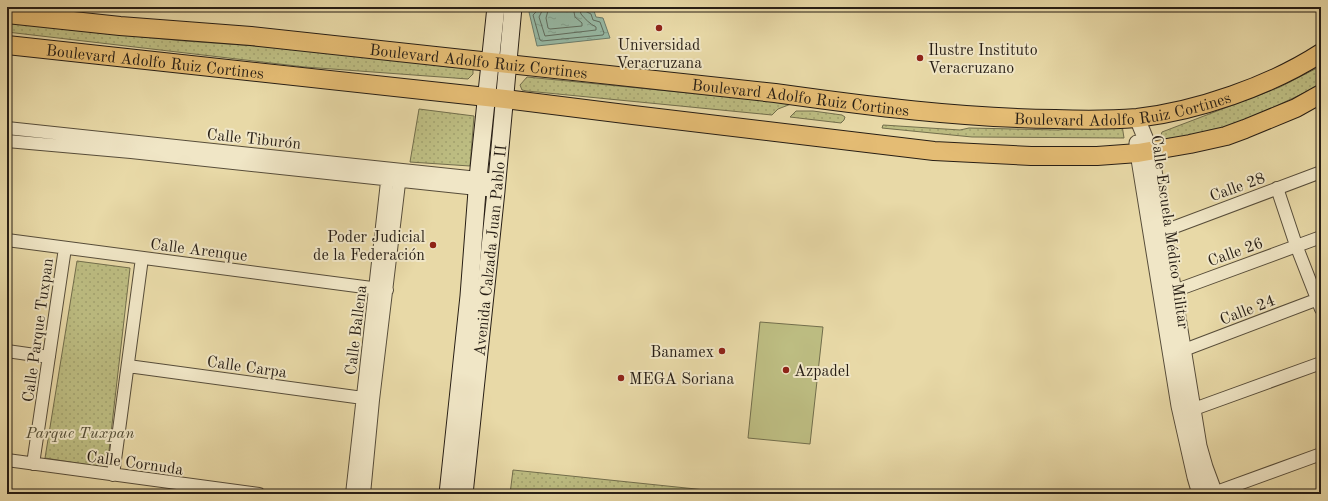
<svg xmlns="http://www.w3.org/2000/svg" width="1328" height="501" viewBox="0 0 1328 501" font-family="'Old Standard TT',serif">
<defs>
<pattern id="green-dots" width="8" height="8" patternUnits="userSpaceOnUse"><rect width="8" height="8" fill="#bdbd82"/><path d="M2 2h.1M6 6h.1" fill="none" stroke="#a2a26f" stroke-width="1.8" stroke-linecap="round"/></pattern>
<pattern id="water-ripples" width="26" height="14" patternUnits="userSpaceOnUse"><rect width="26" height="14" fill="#97baa6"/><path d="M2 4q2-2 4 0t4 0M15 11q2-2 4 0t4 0" fill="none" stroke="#829f8e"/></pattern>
</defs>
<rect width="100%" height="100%" fill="#e8d9a7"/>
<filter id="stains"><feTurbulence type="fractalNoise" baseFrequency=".005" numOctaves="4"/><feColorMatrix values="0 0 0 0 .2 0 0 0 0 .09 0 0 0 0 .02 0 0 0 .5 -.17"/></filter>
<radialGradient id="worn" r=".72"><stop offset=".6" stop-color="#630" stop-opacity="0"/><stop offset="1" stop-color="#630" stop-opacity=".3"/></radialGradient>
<path fill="url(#green-dots)" stroke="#726e4c" d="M 7,21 L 72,30 L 185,41 L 284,48 L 362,56 L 449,67 L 471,67 L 473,70 L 473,74 L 468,79 L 305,67 L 7,32 Z
M 1321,66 L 1321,85 C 1280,104 1239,125 1195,136 C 1185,138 1174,138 1164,140 L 1160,138 L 1162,132 L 1280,87 Z
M 527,77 L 770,101 L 791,104 L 778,109 L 772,115 L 527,91 L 522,90 L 520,85 Z
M 419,109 L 474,116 L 470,166 L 410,162 Z
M 796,111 L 813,111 L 842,115 L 845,117 L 844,120 L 841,123 L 790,117 Z
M 883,125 L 960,130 L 969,128 L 1058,130 L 1122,125 L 1124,138 L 972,137 L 882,128 Z
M 77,261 L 130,268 L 107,468 L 45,458 Z
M 513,470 L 744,494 L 510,494 Z"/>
<path fill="#bdbd82" stroke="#726e4c" d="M 760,322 L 823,327 L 810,444 L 748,438 Z"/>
<path fill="url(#water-ripples)" stroke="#6a7c6c" d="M 536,7 L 587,7 L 588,9 L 594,11 L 596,17 L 603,18 L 610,38 L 537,46 L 529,12 Z"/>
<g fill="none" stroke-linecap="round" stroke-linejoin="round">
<path stroke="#5f6c5e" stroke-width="1" d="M 538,7 L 537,11 L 533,15 L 540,40 L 542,41 L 603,35 L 604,33 L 600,22 L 593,20 L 591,14 L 585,11 L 584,7
M 543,7 L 542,11 L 539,17 L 545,36 L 596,30 L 596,27 C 590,24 585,19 581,14 L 579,7
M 549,7 L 546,18 L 548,28 L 550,29 L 582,26 L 582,23 L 575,17 L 573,7"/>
<defs>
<path id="minor" d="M 7,128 L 497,180
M 7,141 L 131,152 L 496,191
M 1277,188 L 1296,245 L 1321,309
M 1164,231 L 1321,172
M 7,240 L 387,290
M 1166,294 L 1321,237
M 1184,350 L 1321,298
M 7,351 L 49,357
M 128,366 L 363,398
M 1194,409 L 1321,363
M 7,460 L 259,494
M 33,464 L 65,248
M 113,475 L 142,258
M 352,494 L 388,173
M 364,494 L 373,400 L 400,175
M 1211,494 L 1321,454"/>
<path id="tertiary" d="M 1137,118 L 1151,152 L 1199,446 L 1205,467 L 1215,494
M 1137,143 L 1138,153 L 1179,406 L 1195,477 L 1200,494"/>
<g id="secondary">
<path d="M 448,494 L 469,296 L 478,178 L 496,7"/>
<path id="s1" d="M 464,494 L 496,191 L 513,7"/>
</g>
<g id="primary">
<path id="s2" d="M 7,14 L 120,26 L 251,36 L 775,93 C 868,106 961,118 1055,119 C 1082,120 1110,120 1137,118 C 1197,111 1270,86 1321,53"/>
<path id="s3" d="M 7,45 L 505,99 L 633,115 L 934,151 L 1031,156 L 1097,156 L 1138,153 L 1190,144 L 1226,136 L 1245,129 L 1296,108 L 1321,94"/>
</g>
</defs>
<use href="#minor" stroke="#574d3a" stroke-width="14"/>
<use href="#tertiary" stroke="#574d3a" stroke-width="17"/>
<use href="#secondary" stroke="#271e15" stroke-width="19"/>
<use href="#primary" stroke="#271e15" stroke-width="20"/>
<use href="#minor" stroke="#f0e6c6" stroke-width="12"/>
<use href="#tertiary" stroke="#f0e6c6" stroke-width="15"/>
<use href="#secondary" stroke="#f0e6c6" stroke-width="17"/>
<use href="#primary" stroke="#e4bc74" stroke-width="18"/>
</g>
<g fill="#8f2418" stroke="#f0e6c6" stroke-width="1.5">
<circle cx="659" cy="28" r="4"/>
<circle cx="920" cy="58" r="4"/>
<circle cx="433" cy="245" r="4"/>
<circle cx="722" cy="351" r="4"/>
<circle cx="786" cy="370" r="4"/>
<circle cx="621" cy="378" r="4"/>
</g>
<g text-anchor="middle" stroke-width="4" stroke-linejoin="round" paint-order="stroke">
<g font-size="16" fill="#271e15" stroke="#f0e6c6" text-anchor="start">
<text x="659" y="50" text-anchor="middle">Universidad<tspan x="659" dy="18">Veracruzana</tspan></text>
<text x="928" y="55">Ilustre Instituto<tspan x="928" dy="18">Veracruzano</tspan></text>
<text x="425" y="242" text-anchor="end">Poder Judicial<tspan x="425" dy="18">de la Federación</tspan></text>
<text x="714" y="357" text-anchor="end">Banamex</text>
<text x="794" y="376">Azpadel</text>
<text x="629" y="384">MEGA Soriana</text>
</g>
<g font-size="16" fill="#271e15" stroke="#f0e6c6">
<text dy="6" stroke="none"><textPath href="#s3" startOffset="149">Boulevard Adolfo Ruiz Cortines</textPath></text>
<text dy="6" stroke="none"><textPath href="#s2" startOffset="474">Boulevard Adolfo Ruiz Cortines</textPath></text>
<text dy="6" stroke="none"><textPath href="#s2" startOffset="798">Boulevard Adolfo Ruiz Cortines</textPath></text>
<text dy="6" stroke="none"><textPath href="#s2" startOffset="1122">Boulevard Adolfo Ruiz Cortines</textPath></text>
<text transform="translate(254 138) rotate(6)" y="6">Calle Tiburón</text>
<text transform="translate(1237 186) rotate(-20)" y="6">Calle 28</text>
<text transform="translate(1171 232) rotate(82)" y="6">Calle Escuela Médico Militar</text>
<text transform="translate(199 249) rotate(7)" y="6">Calle Arenque</text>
<text dy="6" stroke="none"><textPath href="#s1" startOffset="245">Avenida Calzada Juan Pablo II</textPath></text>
<text transform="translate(1235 251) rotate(-20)" y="6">Calle 26</text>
<text transform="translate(1247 309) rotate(-21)" y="6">Calle 24</text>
<text transform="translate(37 330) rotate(-82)" y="6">Calle Parque Tuxpan</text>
<text transform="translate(355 330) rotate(-83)" y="6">Calle Ballena</text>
<text transform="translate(247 366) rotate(8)" y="6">Calle Carpa</text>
<text transform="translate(135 462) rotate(8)" y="6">Calle Cornuda</text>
</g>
<g font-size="16" font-style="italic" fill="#544e36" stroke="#f0e6c6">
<text x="80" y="438">Parque Tuxpan</text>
</g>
</g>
<rect width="1328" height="501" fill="none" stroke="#e8d9a7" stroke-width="24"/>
<rect x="8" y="8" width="1312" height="485" fill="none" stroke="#271e15" stroke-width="2"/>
<rect x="12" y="12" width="1304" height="477" fill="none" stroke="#271e15"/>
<rect width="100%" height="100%" filter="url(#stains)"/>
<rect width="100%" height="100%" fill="url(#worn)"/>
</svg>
